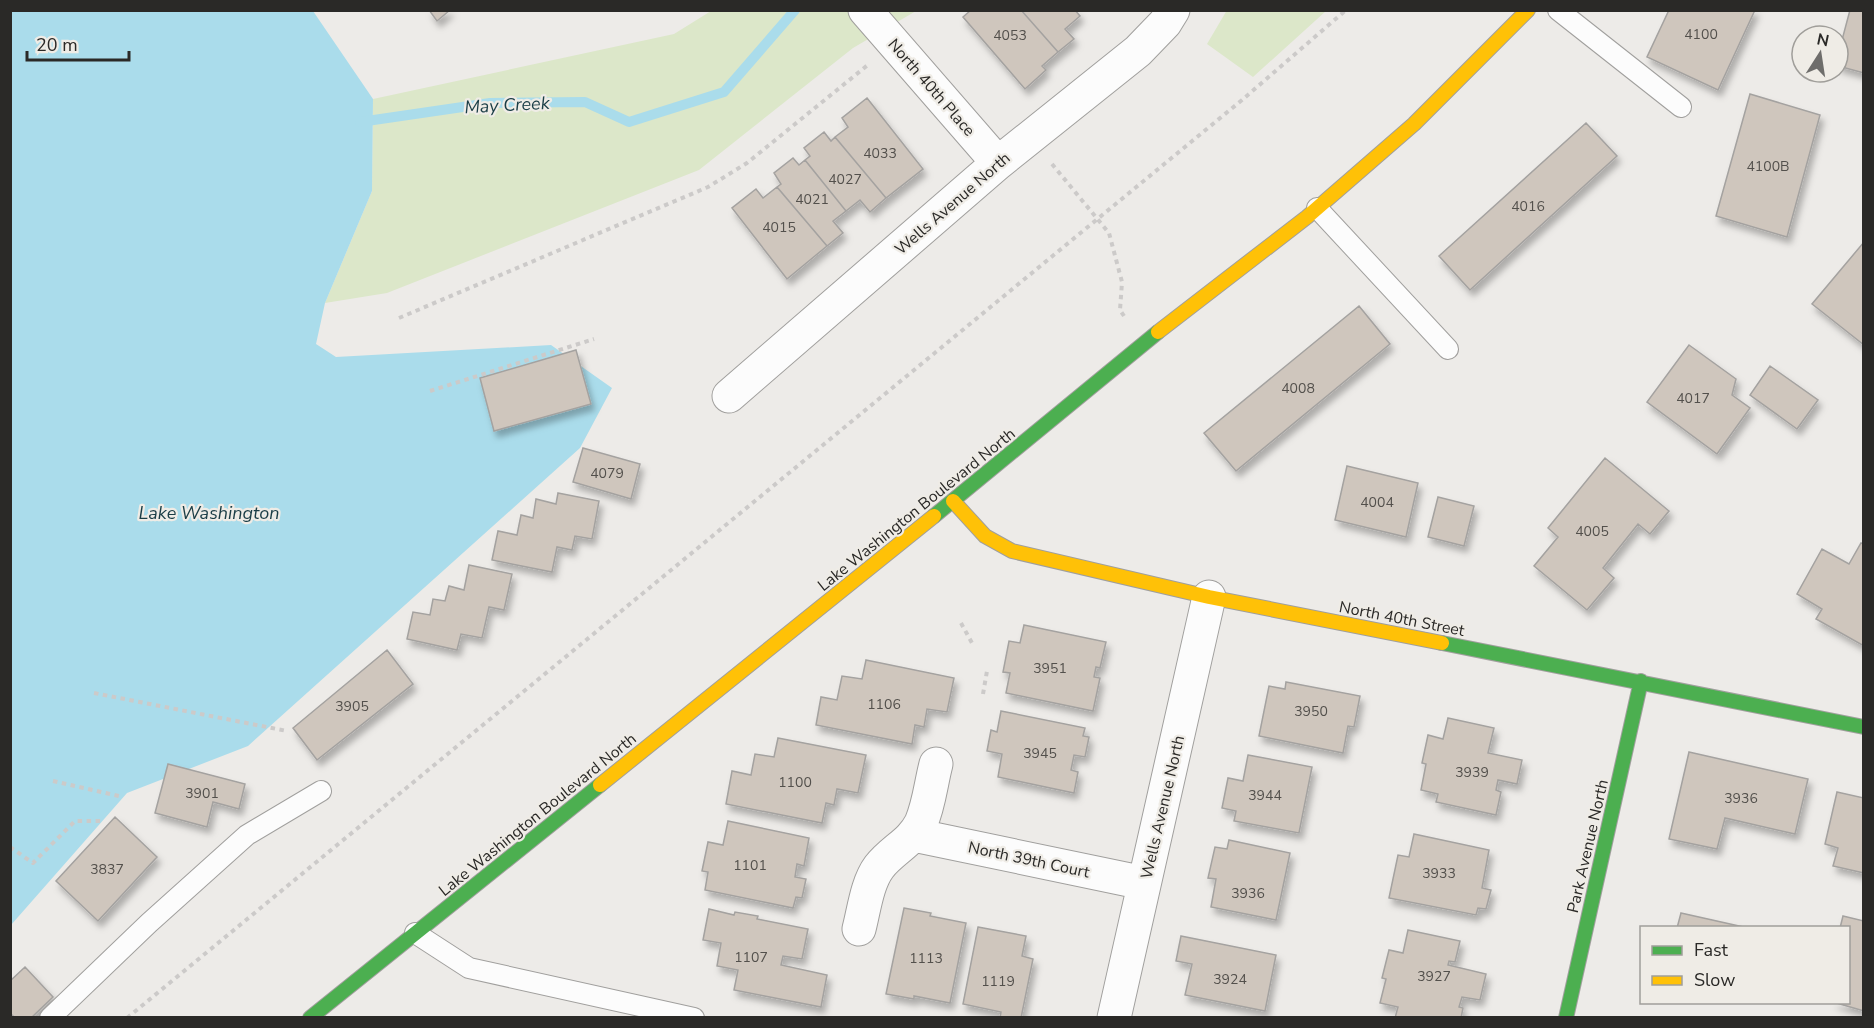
<svg xmlns="http://www.w3.org/2000/svg" width="1874" height="1028" viewBox="0 0 1874 1028" font-family="'Nunito Sans',sans-serif">
<defs>
<filter id="shadow"><feDropShadow dx="3.5" dy="6" stdDeviation="3" flood-color="#0004"/></filter>
</defs>
<rect width="100%" height="100%" fill="#edebe8"/>
<path fill="#dce7c9" d="M 1227,10 L 1326,10 L 1326,11 L 1253,77 L 1207,44 Z
M 711,11 L 916,11 L 853,48 L 699,170 L 387,293 L 325,303 L 372,191 L 373,99 L 674,34 Z"/>
<path fill="#aadceb" d="M 11,11 L 313,11 L 373,99 L 372,191 L 325,303 L 316,344 L 336,357 L 551,345 L 612,388 L 580,448 L 248,746 L 127,793 L 11,925 Z"/>
<g fill="none" stroke-linecap="round" stroke-linejoin="round">
<path stroke="#aadceb" stroke-width="10" d="M 360,122 L 490,103 L 585,102 L 629,122 L 724,92 L 795,10"/>
</g>
<path fill="#cfc6bd" stroke="#a4a2a0" stroke-width="1.5" filter="url(#shadow)" d="M 429,10 L 450,10 L 437,21 Z
M 971,10 L 1021,10 L 1058,52 L 1042,66 L 1046,70 L 1025,89 L 963,17 Z
M 1021,10 L 1075,10 L 1080,16 L 1065,29 L 1074,39 L 1058,52 Z
M 1669,10 L 1755,10 L 1718,90 L 1647,57 Z
M 1850,10 L 1864,10 L 1864,73 L 1838,66 L 1838,55 Z
M 1750,94 L 1820,115 L 1787,237 L 1716,216 Z
M 867,98 L 923,169 L 886,198 L 835,137 L 848,127 L 842,118 Z
M 1586,123 L 1617,156 L 1470,290 L 1439,256 Z
M 824,132 L 831,141 L 835,137 L 886,198 L 870,212 L 860,200 L 846,211 L 805,160 L 810,156 L 804,148 Z
M 793,158 L 799,165 L 805,160 L 846,211 L 833,221 L 843,233 L 827,246 L 777,187 L 781,184 L 774,173 Z
M 777,187 L 827,246 L 787,279 L 732,208 L 756,189 L 763,198 Z
M 1864,242 L 1864,345 L 1812,304 Z
M 1359,306 L 1390,344 L 1236,471 L 1204,433 Z
M 1689,345 L 1736,379 L 1732,395 L 1750,408 L 1717,454 L 1647,402 Z
M 576,350 L 591,404 L 494,431 L 480,378 Z
M 1770,366 L 1818,400 L 1797,429 L 1750,395 Z
M 583,448 L 640,464 L 631,499 L 573,482 Z
M 1605,458 L 1669,511 L 1650,534 L 1638,524 L 1603,568 L 1614,578 L 1587,610 L 1534,566 L 1558,537 L 1548,528 Z
M 1347,466 L 1418,483 L 1406,537 L 1335,520 Z
M 558,493 L 599,501 L 592,539 L 575,536 L 572,550 L 557,547 L 552,572 L 492,560 L 498,531 L 517,535 L 521,515 L 533,518 L 536,499 L 556,504 Z
M 1438,497 L 1474,506 L 1464,546 L 1428,537 Z
M 1861,543 L 1864,544 L 1864,646 L 1816,619 L 1822,609 L 1797,594 L 1822,549 L 1849,564 Z
M 469,565 L 512,574 L 504,610 L 489,607 L 482,638 L 461,634 L 457,650 L 407,639 L 413,612 L 430,615 L 433,599 L 445,601 L 449,586 L 464,590 Z
M 1024,625 L 1106,642 L 1100,668 L 1096,667 L 1094,677 L 1100,678 L 1093,711 L 1006,693 L 1010,673 L 1003,672 L 1009,641 L 1020,643 Z
M 387,650 L 413,684 L 317,760 L 293,728 Z
M 866,660 L 954,678 L 947,712 L 927,709 L 924,727 L 915,725 L 912,744 L 816,725 L 821,697 L 837,700 L 842,676 L 862,679 Z
M 1286,682 L 1360,696 L 1354,727 L 1348,726 L 1343,753 L 1259,736 L 1269,686 L 1285,689 Z
M 1001,711 L 1085,728 L 1083,736 L 1089,737 L 1085,757 L 1074,755 L 1071,770 L 1078,772 L 1074,793 L 998,777 L 1002,754 L 987,751 L 991,730 L 997,732 Z
M 1448,718 L 1494,728 L 1488,753 L 1522,760 L 1517,784 L 1498,780 L 1496,790 L 1501,792 L 1496,815 L 1436,802 L 1438,794 L 1421,790 L 1426,764 L 1422,763 L 1428,735 L 1443,739 Z
M 778,738 L 866,755 L 858,793 L 837,789 L 834,805 L 826,803 L 822,823 L 726,804 L 732,771 L 751,775 L 755,754 L 774,757 Z
M 1689,752 L 1808,779 L 1795,834 L 1725,818 L 1717,849 L 1669,839 Z
M 1248,755 L 1312,767 L 1299,833 L 1234,821 L 1236,811 L 1222,808 L 1228,778 L 1243,781 Z
M 168,764 L 245,784 L 239,809 L 213,802 L 207,827 L 155,813 Z
M 1837,792 L 1864,798 L 1864,873 L 1833,866 L 1838,848 L 1825,844 Z
M 115,817 L 157,857 L 98,921 L 56,881 Z
M 728,821 L 809,838 L 804,866 L 797,864 L 795,877 L 806,879 L 802,898 L 796,897 L 793,908 L 705,890 L 708,872 L 702,871 L 708,842 L 723,845 Z
M 1414,834 L 1489,850 L 1482,888 L 1491,890 L 1486,909 L 1478,908 L 1476,915 L 1389,898 L 1398,855 L 1409,857 Z
M 1229,840 L 1290,853 L 1276,920 L 1211,907 L 1216,879 L 1208,878 L 1215,847 L 1227,849 Z
M 904,908 L 931,913 L 930,916 L 966,923 L 950,1003 L 914,996 L 914,999 L 886,994 Z
M 709,909 L 734,915 L 735,912 L 758,916 L 757,919 L 808,929 L 802,959 L 783,956 L 781,965 L 827,975 L 821,1007 L 734,990 L 738,970 L 717,966 L 721,943 L 703,940 Z
M 1681,913 L 1748,928 L 1677,928 Z
M 1843,916 L 1864,921 L 1864,1011 L 1833,1002 L 1848,1002 L 1848,928 L 1840,928 Z
M 978,927 L 1026,936 L 1022,956 L 1033,959 L 1021,1018 L 1000,1018 L 1001,1012 L 963,1004 Z
M 1408,930 L 1460,941 L 1455,962 L 1449,961 L 1448,965 L 1486,974 L 1480,1000 L 1462,997 L 1459,1007 L 1463,1008 L 1461,1018 L 1395,1018 L 1398,1007 L 1380,1003 L 1386,979 L 1382,978 L 1389,950 L 1403,953 Z
M 1181,936 L 1276,955 L 1265,1011 L 1185,995 L 1192,964 L 1176,961 Z
M 25,967 L 53,997 L 31,1018 L 15,1018 L 10,1013 L 10,981 Z"/>
<g fill="none" stroke-linecap="round" stroke-linejoin="round">
<defs>
<path id="lane" d="M 1558,10 L 1681,107
M 1317,208 L 1448,349
M 415,933 L 469,968 L 694,1018
M 50,1018 L 149,923 L 247,835 L 321,791"/>
<path id="street" d="M 865,10 L 998,163
M 729,396 L 998,163 L 1138,51 L 1165,23 L 1173,10
M 914,835 L 1144,883
M 859,929 C 864,910 867,883 879,867 C 892,850 911,843 921,823 C 929,805 931,783 936,764
M 1114,1018 L 1209,597"/>
<path id="fast" d="M 934,516 L 1158,332
M 1442,643 L 1864,727
M 310,1018 L 600,785
M 1566,1018 L 1641,681"/>
<path id="slow" d="M 1158,332 L 1307,217 L 1414,124 L 1528,10
M 953,501 L 985,536 L 1012,551 L 1209,597 L 1442,643
M 600,785 L 934,516"/>
</defs>
<use href="#lane" stroke="#a09f9d" stroke-width="22"/>
<use href="#street" stroke="#a09f9d" stroke-width="35"/>
<use href="#fast" stroke="#a09f9d" stroke-width="16"/>
<use href="#slow" stroke="#a09f9d" stroke-width="16"/>
<path stroke="#cccac9" stroke-width="4" stroke-dasharray="4.5 4.5" stroke-linecap="butt" d="M 1052,164 L 1109,233 L 1122,282 L 1120,310 L 1124,316
M 399,318 L 708,187 L 747,163 L 869,64
M 430,391 L 594,339
M 961,623 L 972,643
M 94,693 L 287,731
M 983,694 L 987,671
M 53,781 L 123,797
M 10,847 L 33,863 L 75,821 L 102,821
M 127,1018 L 1242,100 L 1346,10"/>
<use href="#lane" stroke="#fcfcfc" stroke-width="20"/>
<use href="#street" stroke="#fcfcfc" stroke-width="33"/>
<use href="#fast" stroke="#4caf50" stroke-width="14"/>
<use href="#slow" stroke="#ffc107" stroke-width="14"/>
</g>
<g text-anchor="middle" stroke-width="4.5" stroke-linejoin="round" paint-order="stroke">
<g font-size="14" fill="#53504c">
<text x="1701" y="39">4100</text>
<text x="1010" y="40">4053</text>
<text x="880" y="158">4033</text>
<text x="1768" y="171">4100B</text>
<text x="845" y="184">4027</text>
<text x="812" y="204">4021</text>
<text x="1528" y="211">4016</text>
<text x="779" y="232">4015</text>
<text x="1298" y="393">4008</text>
<text x="1693" y="403">4017</text>
<text x="607" y="478">4079</text>
<text x="1377" y="507">4004</text>
<text x="1592" y="536">4005</text>
<text x="1050" y="673">3951</text>
<text x="884" y="709">1106</text>
<text x="352" y="711">3905</text>
<text x="1311" y="716">3950</text>
<text x="1040" y="758">3945</text>
<text x="1472" y="777">3939</text>
<text x="795" y="787">1100</text>
<text x="202" y="798">3901</text>
<text x="1265" y="800">3944</text>
<text x="1741" y="803">3936</text>
<text x="750" y="870">1101</text>
<text x="107" y="874">3837</text>
<text x="1439" y="878">3933</text>
<text x="1248" y="898">3936</text>
<text x="751" y="962">1107</text>
<text x="926" y="963">1113</text>
<text x="1434" y="981">3927</text>
<text x="1230" y="984">3924</text>
<text x="998" y="986">1119</text>
</g>
<g font-size="16" fill="#2a2927" stroke="#efece6">
<text transform="translate(932 87) rotate(49)" y="6">North 40th Place</text>
<text transform="translate(952 203) rotate(-41)" y="6">Wells Avenue North</text>
<text transform="translate(916 509) rotate(-39)" y="6">Lake Washington Boulevard North</text>
<text transform="translate(1402 618) rotate(11)" y="6">North 40th Street</text>
<text transform="translate(1162 807) rotate(-77)" y="6">Wells Avenue North</text>
<text transform="translate(537 814) rotate(-39)" y="6">Lake Washington Boulevard North</text>
<text transform="translate(1587 846) rotate(-77)" y="6">Park Avenue North</text>
<text transform="translate(1029 859) rotate(12)" y="6">North 39th Court</text>
</g>
<g font-size="18" font-style="italic" fill="#1a3d46" stroke="#efece6">
<text transform="translate(507 105) rotate(-3)" y="6">May Creek</text>
<text x="209" y="519">Lake Washington</text>
</g>
</g>
<rect width="1874" height="1028" fill="none" stroke="#2a2927" stroke-width="24"/>
<rect x="1640" y="926" width="210" height="78" fill="#efece6" stroke="#a09e9a" stroke-width="1.5"/>
<rect x="1652" y="946" width="30" height="9" fill="#4caf50" stroke="#a09e9a" stroke-width="1.5"/>
<text x="1694" y="956" font-size="18" fill="#2a2927">Fast</text>
<rect x="1652" y="976" width="30" height="9" fill="#ffc107" stroke="#a09e9a" stroke-width="1.5"/>
<text x="1694" y="986" font-size="18" fill="#2a2927">Slow</text>
<g transform="translate(1820 54) rotate(12)"><circle r="28" fill="#efece6" stroke="#a09e9a" stroke-width="1.5"/>
<path d="M0-4.5L10 22L0 15L-10 22Z" fill="#6e6d6b"/>
<text y="-9" font-size="16" font-weight="bold" text-anchor="middle" fill="#2a2927">N</text>
</g>
<path d="M27 51v9h102v-9" fill="none" stroke="#2a2927" stroke-width="3"/>
<text x="36" y="51" font-size="18" fill="#2a2927" stroke="#efece6" stroke-width="4.5" paint-order="stroke">20 m</text>
</svg>
